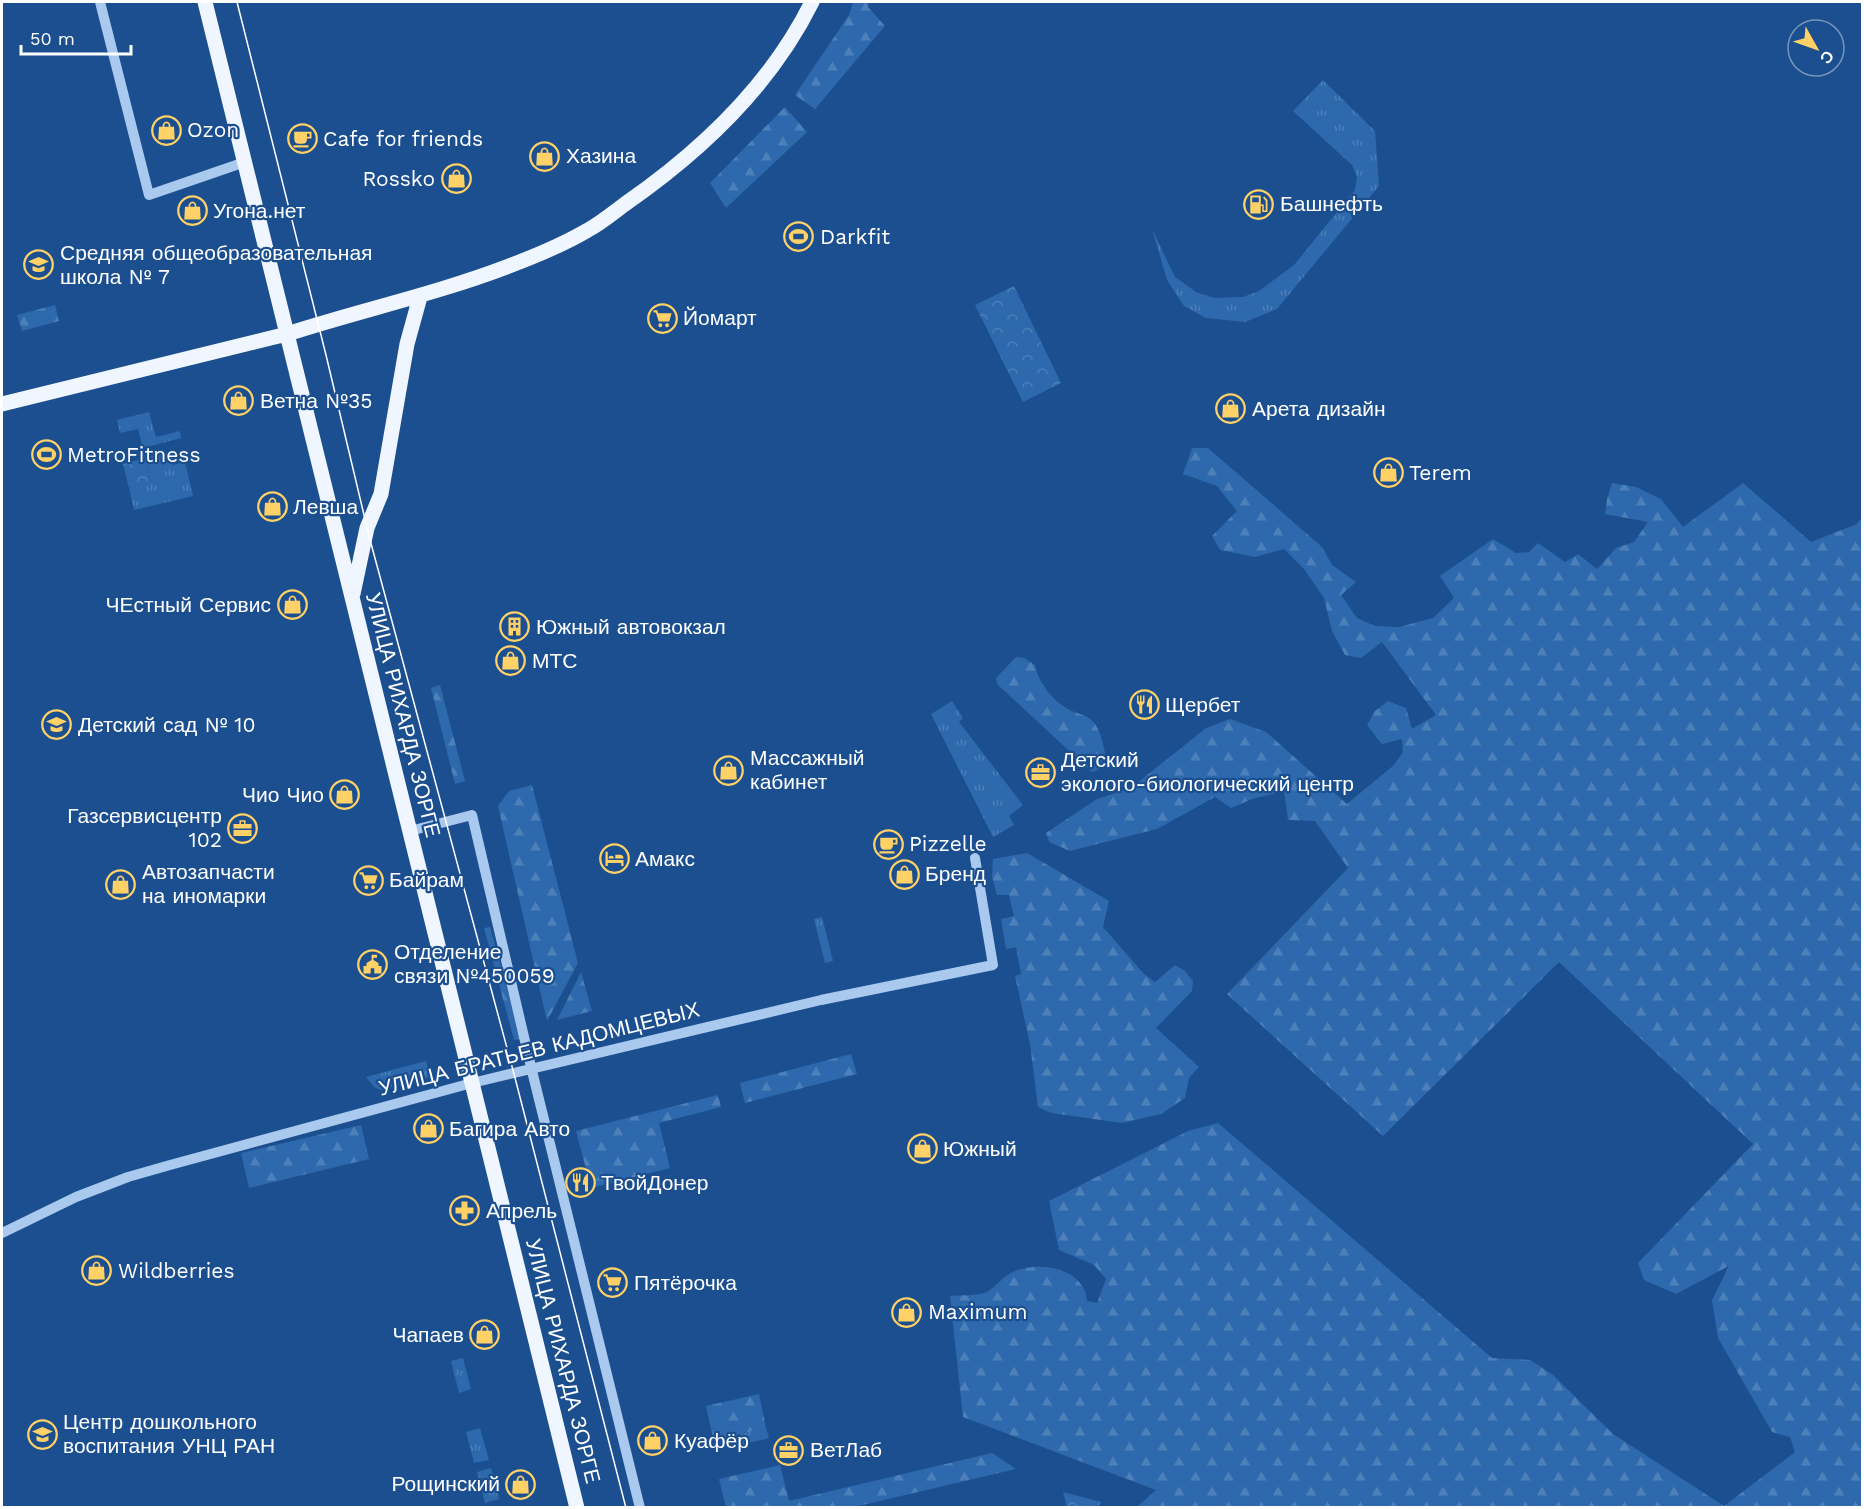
<svg xmlns="http://www.w3.org/2000/svg" width="1864" height="1509" viewBox="0 0 1864 1509" font-family="'Work Sans',sans-serif">
<defs>
<pattern id="grass-tufts" width="24" height="20" patternUnits="userSpaceOnUse" patternTransform="scale(1.5)"><rect width="24" height="20" fill="#2e69ad"/><path d="M3 7l-1-3M5 7V3M7 7l1-3M15 17l-1-3M17 17v-4M19 17l1-3" fill="none" stroke="#4d80b9"/></pattern>
<pattern id="forest-firs" width="22" height="20" patternUnits="userSpaceOnUse" patternTransform="scale(1.5)"><rect width="22" height="20" fill="#2e69ad"/><path d="M5 1l3.5 6h-7zM16 11l3.5 6h-7z" fill="#4d80b9"/></pattern>
<pattern id="park-crowns" width="20" height="18" patternUnits="userSpaceOnUse" patternTransform="scale(1.5)"><rect width="20" height="18" fill="#2e69ad"/><path d="M2 6a3 3 0 1 1 6 0M12 15a3 3 0 1 1 6 0" fill="none" stroke="#4d80b9"/></pattern>
</defs>
<rect width="100%" height="100%" fill="#1b4f8f"/>
<path fill="url(#grass-tufts)" d="M 1323,80 L 1375,131 L 1379,186 L 1277,309 L 1245,322 L 1206,318 L 1184,306 L 1167,280 L 1152,229 L 1175,277 L 1196,292 L 1214,298 L 1243,297 L 1259,291 L 1294,265 L 1355,190 L 1357,177 L 1352,165 L 1293,111 Z
M 149,412 L 156,437 L 180,431 L 181,438 L 143,448 L 138,429 L 120,433 L 117,420 Z
M 170,452 L 173,465 L 185,462 L 193,496 L 134,510 L 129,488 L 151,482 L 145,458 Z
M 952,701 L 963,718 L 959,722 L 1023,805 L 1009,816 L 1014,825 L 993,837 L 931,714 Z
M 822,917 L 833,961 L 825,963 L 814,919 Z
M 426,1061 L 430,1077 L 381,1090 L 374,1087 L 366,1077 Z
M 463,1358 L 471,1389 L 459,1393 L 451,1361 Z
M 734,1424 L 737,1435 L 766,1428 L 769,1438 L 716,1451 L 711,1429 Z
M 480,1428 L 489,1460 L 474,1463 L 466,1432 Z
M 491,1468 L 499,1499 L 485,1503 L 477,1472 Z"/>
<path fill="url(#forest-firs)" d="M 853,2 L 869,2 L 868,7 L 885,26 L 815,109 L 795,95 L 849,15 Z
M 785,107 L 807,132 L 726,208 L 710,183 Z
M 55,305 L 59,321 L 22,331 L 17,315 Z
M 1192,448 L 1208,448 L 1322,547 L 1332,565 L 1356,582 L 1341,595 L 1357,618 L 1375,626 L 1399,627 L 1433,618 L 1454,598 L 1440,576 L 1493,539 L 1516,553 L 1529,552 L 1538,543 L 1565,562 L 1578,554 L 1597,569 L 1616,548 L 1634,542 L 1648,522 L 1605,514 L 1607,499 L 1612,483 L 1636,487 L 1661,499 L 1683,527 L 1743,483 L 1811,542 L 1857,524 L 1862,517 L 1862,1507 L 1137,1507 L 1156,1490 L 963,1417 L 950,1296 C 960,1295 977,1296 987,1292 C 996,1287 1003,1276 1013,1272 C 1038,1260 1085,1268 1087,1301 L 1097,1303 L 1106,1279 L 1094,1265 L 1059,1250 L 1049,1201 L 1188,1131 L 1218,1123 L 1492,1358 L 1530,1360 L 1552,1374 L 1613,1434 L 1724,1506 L 1795,1452 L 1790,1437 L 1772,1432 L 1718,1338 L 1712,1300 L 1729,1266 L 1676,1294 L 1644,1280 L 1638,1263 L 1753,1144 L 1559,962 L 1383,1136 L 1227,994 L 1348,868 L 1315,821 L 1288,820 L 1284,791 L 1252,799 L 1231,808 L 1215,797 L 1157,829 L 1070,851 L 1049,842 L 1046,833 L 1097,799 L 1131,788 L 1206,728 L 1230,719 L 1266,732 L 1347,804 L 1394,765 L 1403,752 L 1402,739 L 1382,744 L 1367,725 L 1375,711 L 1388,701 L 1406,708 L 1412,729 L 1436,715 L 1382,642 L 1361,658 L 1345,655 L 1332,631 L 1324,598 L 1304,569 L 1284,549 L 1255,557 L 1220,550 L 1212,536 L 1237,511 L 1217,486 L 1183,474 Z
M 1016,657 L 1024,658 L 1035,665 C 1038,682 1053,701 1068,709 C 1080,716 1090,713 1098,729 C 1103,739 1104,751 1107,761 L 1100,769 L 1092,772 L 997,684 L 996,678 Z
M 440,685 L 465,781 L 455,784 L 431,688 Z
M 532,785 L 578,963 L 547,1021 L 498,806 L 509,791 Z
M 1027,853 L 1109,901 L 1103,927 L 1144,974 L 1155,982 L 1175,965 L 1185,971 L 1193,981 L 1192,991 L 1156,1028 L 1199,1067 L 1189,1078 L 1185,1098 L 1161,1114 L 1122,1123 L 1051,1113 L 1038,1107 L 1030,1044 L 1015,976 L 1021,974 L 1016,947 L 1006,949 L 1001,919 L 1014,916 L 1009,895 L 997,895 L 992,877 L 993,859 Z
M 490,927 L 521,1039 L 514,1040 L 484,928 Z
M 581,972 L 592,1011 L 557,1020 Z
M 851,1054 L 857,1074 L 745,1103 L 740,1083 Z
M 718,1095 L 721,1107 L 659,1123 L 670,1168 L 591,1188 L 576,1131 Z
M 361,1125 L 369,1159 L 249,1188 L 241,1153 Z
M 759,1394 L 766,1428 L 736,1435 L 734,1424 L 711,1429 L 706,1406 Z
M 992,1453 L 1016,1469 L 854,1507 L 726,1507 L 719,1479 L 780,1465 L 789,1501 Z"/>
<path fill="url(#park-crowns)" d="M 1014,286 L 1061,383 L 1023,402 L 975,305 Z
M 145,458 L 151,483 L 129,488 L 123,464 Z
M 1063,1492 L 1101,1502 L 1098,1507 L 1067,1507 Z"/>
<g fill="none" stroke-linecap="round" stroke-linejoin="round">
<path stroke="#a9c9ee" stroke-width="10" d="M 100,2 L 149,195 L 245,162
M 410,831 L 472,815 L 532,1071 L 640,1508
M 2,1233 L 76,1197 L 128,1177 L 170,1165 L 472,1083 L 821,1000 L 993,965 L 975,858"/>
<path stroke="#f0f6ff" stroke-width="15" d="M 205,2 L 577,1508
M 2,404 L 287,334 C 361,310 436,294 509,266 C 533,257 566,243 588,230 C 601,223 613,213 625,204 C 700,152 771,85 812,2
M 353,594 L 367,528 L 381,494 L 407,344 L 420,297"/>
<path stroke="#fff" stroke-width="1.5" d="M 237,2 L 326,355 L 369,536 L 514,1074 L 626,1508"/>
</g>
<defs>
<symbol id="shop-ring" viewBox="-11 -11 22 22"><circle r="9.5" fill="#1b4f8f" stroke="#ffd166" stroke-width="1.5"/><path d="M-5-2.5h2.3a2.7 3.5 0 0 1 5.4 0H5L5.5 6h-11ZM-1.5-2.5h3a1.5 2.3 0 0 0-3 0Z" fill="#ffd166"/></symbol>
<symbol id="cafe-ring" viewBox="-11 -11 22 22"><circle r="9.5" fill="#1b4f8f" stroke="#ffd166" stroke-width="1.5"/><path d="M-5.5-4.5H6V0H3Q3 3.5 0 3.5H-2.5Q-5.5 3.5-5.5 0ZM3-3.2v2h1.7v-2ZM-6 4.5H4V6H-6Z" fill="#ffd166"/></symbol>
<symbol id="fuel-ring" viewBox="-11 -11 22 22"><circle r="9.5" fill="#1b4f8f" stroke="#ffd166" stroke-width="1.5"/><path d="M-5.5-6h7V0h2V4h1.3V-2.5L3-4.5l.8-.8L6-3V5H2.5V1h-1V6h-7ZM-4.2-4.7v3.2H.2V-4.7Z" fill="#ffd166"/></symbol>
<symbol id="stadium-ring" viewBox="-11 -11 22 22"><circle r="9.5" fill="#1b4f8f" stroke="#ffd166" stroke-width="1.5"/><path d="M0-5a6.5 5 0 1 0 0 10a6.5 5 0 1 0 0-10ZM-3.5-1.8h7v3.6h-7Z" fill="#ffd166"/></symbol>
<symbol id="school-ring" viewBox="-11 -11 22 22"><circle r="9.5" fill="#1b4f8f" stroke="#ffd166" stroke-width="1.5"/><path d="M0-5L7-2L0 1L-7-2ZM-4 1L0 2.5L4 1V4Q0 6-4 4Z" fill="#ffd166"/></symbol>
<symbol id="supermarket-ring" viewBox="-11 -11 22 22"><circle r="9.5" fill="#1b4f8f" stroke="#ffd166" stroke-width="1.5"/><path d="M-6-5.5h2.5l.6 2H6L4.5 2H-2.5L-4.4-4H-6ZM-1.5 3.2a1.3 1.3 0 1 0 .1 0ZM3 3.2a1.3 1.3 0 1 0 .1 0Z" fill="#ffd166"/></symbol>
<symbol id="building-ring" viewBox="-11 -11 22 22"><circle r="9.5" fill="#1b4f8f" stroke="#ffd166" stroke-width="1.5"/><path d="M-4-6H4V6H1V3H-1V6H-4ZM-2.5-4.3h1.7v1.8h-1.7ZM.8-4.3h1.7v1.8H.8ZM-2.5-1h1.7V.8h-1.7ZM.8-1h1.7V.8H.8Z" fill="#ffd166"/></symbol>
<symbol id="restaurant-ring" viewBox="-11 -11 22 22"><circle r="9.5" fill="#1b4f8f" stroke="#ffd166" stroke-width="1.5"/><path d="M-5-6h1v4h1v-4h1v4h1v-4h1v5L-1.5 .5V6h-2V.5L-5-1ZM5-6V6H3V1.5H1.5Q1.5-4 5-6Z" fill="#ffd166"/></symbol>
<symbol id="office-ring" viewBox="-11 -11 22 22"><circle r="9.5" fill="#1b4f8f" stroke="#ffd166" stroke-width="1.5"/><path d="M-6-3h4V-5.5h4V-3h4V5H-6ZM-1-4.5V-3h2v-1.5ZM-6 0V1H6V0Z" fill="#ffd166"/></symbol>
<symbol id="hotel-ring" viewBox="-11 -11 22 22"><circle r="9.5" fill="#1b4f8f" stroke="#ffd166" stroke-width="1.5"/><path d="M-6-4.5h1.5V1H6V5H4.5V3h-9V5H-6ZM-4 0a1.8 1.8 0 1 1 3.6 0ZM.5 0V-2.5h3Q6-2.5 6 0Z" fill="#ffd166"/></symbol>
<symbol id="civic-ring" viewBox="-11 -11 22 22"><circle r="9.5" fill="#1b4f8f" stroke="#ffd166" stroke-width="1.5"/><path d="M-.6-6.5H3V-4.5H.6V-3L4-1V1h2V6H-6V1h2V-1L-.6-3ZM-1.2 2.5V6h2.4V2.5Z" fill="#ffd166"/></symbol>
<symbol id="pharmacy-ring" viewBox="-11 -11 22 22"><circle r="9.5" fill="#1b4f8f" stroke="#ffd166" stroke-width="1.5"/><path d="M-2-6h4v4h4v4h-4v4h-4v-4h-4v-4h4Z" fill="#ffd166"/></symbol>
</defs>
<g fill-rule="evenodd">
<use href="#shop-ring" x="150" y="114" width="33" height="33"/>
<use href="#cafe-ring" x="286" y="122" width="33" height="33"/>
<use href="#shop-ring" x="528" y="140" width="33" height="33"/>
<use href="#shop-ring" x="440" y="162" width="33" height="33"/>
<use href="#fuel-ring" x="1242" y="188" width="33" height="33"/>
<use href="#shop-ring" x="176" y="194" width="33" height="33"/>
<use href="#stadium-ring" x="782" y="220" width="33" height="33"/>
<use href="#school-ring" x="22" y="248" width="33" height="33"/>
<use href="#supermarket-ring" x="646" y="302" width="33" height="33"/>
<use href="#shop-ring" x="222" y="384" width="33" height="33"/>
<use href="#shop-ring" x="1214" y="392" width="33" height="33"/>
<use href="#stadium-ring" x="30" y="438" width="33" height="33"/>
<use href="#shop-ring" x="1372" y="456" width="33" height="33"/>
<use href="#shop-ring" x="256" y="490" width="33" height="33"/>
<use href="#shop-ring" x="276" y="588" width="33" height="33"/>
<use href="#building-ring" x="498" y="610" width="33" height="33"/>
<use href="#shop-ring" x="494" y="644" width="33" height="33"/>
<use href="#restaurant-ring" x="1128" y="688" width="33" height="33"/>
<use href="#school-ring" x="40" y="708" width="33" height="33"/>
<use href="#shop-ring" x="712" y="754" width="33" height="33"/>
<use href="#office-ring" x="1024" y="756" width="33" height="33"/>
<use href="#shop-ring" x="328" y="778" width="33" height="33"/>
<use href="#office-ring" x="226" y="812" width="33" height="33"/>
<use href="#cafe-ring" x="872" y="828" width="33" height="33"/>
<use href="#hotel-ring" x="598" y="842" width="33" height="33"/>
<use href="#shop-ring" x="888" y="858" width="33" height="33"/>
<use href="#supermarket-ring" x="352" y="864" width="33" height="33"/>
<use href="#shop-ring" x="104" y="868" width="33" height="33"/>
<use href="#civic-ring" x="356" y="948" width="33" height="33"/>
<use href="#shop-ring" x="412" y="1112" width="33" height="33"/>
<use href="#shop-ring" x="906" y="1132" width="33" height="33"/>
<use href="#restaurant-ring" x="564" y="1166" width="33" height="33"/>
<use href="#pharmacy-ring" x="448" y="1194" width="33" height="33"/>
<use href="#shop-ring" x="80" y="1254" width="33" height="33"/>
<use href="#supermarket-ring" x="596" y="1266" width="33" height="33"/>
<use href="#shop-ring" x="890" y="1296" width="33" height="33"/>
<use href="#shop-ring" x="468" y="1318" width="33" height="33"/>
<use href="#school-ring" x="26" y="1418" width="33" height="33"/>
<use href="#shop-ring" x="636" y="1424" width="33" height="33"/>
<use href="#office-ring" x="772" y="1434" width="33" height="33"/>
<use href="#shop-ring" x="504" y="1468" width="33" height="33"/>
</g>
<g text-anchor="middle" stroke-width="4.5" stroke-linejoin="round" paint-order="stroke">
<g font-size="21" fill="#fff" stroke="#1b4f8f" text-anchor="start">
<text x="187" y="137">Ozon</text>
<text x="323" y="146">Cafe for friends</text>
<text x="566" y="163">Хазина</text>
<text x="435" y="186" text-anchor="end">Rossko</text>
<text x="1280" y="211">Башнефть</text>
<text x="213" y="218">Угона.нет</text>
<text x="820" y="244">Darkfit</text>
<text x="60" y="260">Средняя общеобразовательная<tspan x="60" dy="24">школа № 7</tspan></text>
<text x="683" y="325">Йомарт</text>
<text x="260" y="408">Ветна №35</text>
<text x="1252" y="416">Арета дизайн</text>
<text x="67" y="462">MetroFitness</text>
<text x="1409" y="480">Terem</text>
<text x="293" y="514">Левша</text>
<text x="271" y="612" text-anchor="end">ЧЕстный Сервис</text>
<text x="536" y="634">Южный автовокзал</text>
<text x="532" y="668">МТС</text>
<text x="1165" y="712">Щербет</text>
<text x="78" y="732">Детский сад № 10</text>
<text x="750" y="765">Массажный<tspan x="750" dy="24">кабинет</tspan></text>
<text x="1061" y="767">Детский<tspan x="1061" dy="24">эколого-биологический центр</tspan></text>
<text x="324" y="802" text-anchor="end">Чио Чио</text>
<text x="222" y="823" text-anchor="end">Газсервисцентр<tspan x="222" dy="24">102</tspan></text>
<text x="909" y="851">Pizzelle</text>
<text x="635" y="866">Амакс</text>
<text x="142" y="879">Автозапчасти<tspan x="142" dy="24">на иномарки</tspan></text>
<text x="925" y="881">Бренд</text>
<text x="389" y="887">Байрам</text>
<text x="394" y="959">Отделение<tspan x="394" dy="24">связи №450059</tspan></text>
<text x="449" y="1136">Багира Авто</text>
<text x="943" y="1156">Южный</text>
<text x="601" y="1190">ТвойДонер</text>
<text x="486" y="1218">Апрель</text>
<text x="118" y="1278">Wildberries</text>
<text x="634" y="1290">Пятёрочка</text>
<text x="928" y="1319">Maximum</text>
<text x="464" y="1342" text-anchor="end">Чапаев</text>
<text x="63" y="1429">Центр дошкольного<tspan x="63" dy="24">воспитания УНЦ РАН</tspan></text>
<text x="674" y="1448">Куафёр</text>
<text x="810" y="1457">ВетЛаб</text>
<text x="500" y="1491" text-anchor="end">Рощинский</text>
</g>
<g font-size="21" fill="#fff" stroke="#1b4f8f">
<text transform="translate(403 715) rotate(76)" y="7">УЛИЦА РИХАРДА ЗОРГЕ</text>
<text transform="translate(539 1049) rotate(-14)" y="7">УЛИЦА БРАТЬЕВ КАДОМЦЕВЫХ</text>
<text transform="translate(563 1361) rotate(76)" y="7">УЛИЦА РИХАРДА ЗОРГЕ</text>
</g>
</g>
<rect width="1864" height="1509" fill="none" stroke="#ffffff" stroke-width="6"/>
<g transform="translate(1816 48) rotate(130)"><circle r="28" fill="#1b4f8f" stroke="#7695bc" stroke-width="1.5"/>
<path d="M0-4.5L10 22L0 15L-10 22Z" fill="#ffd166"/>
<text y="-9" font-size="16" font-weight="bold" text-anchor="middle" fill="#ffffff">С</text>
</g>
<path d="M21 45v9h110v-9" fill="none" stroke="#ffffff" stroke-width="3"/>
<text x="30" y="45" font-size="18" fill="#ffffff" stroke="#1b4f8f" stroke-width="4.5" paint-order="stroke">50 m</text>
</svg>
